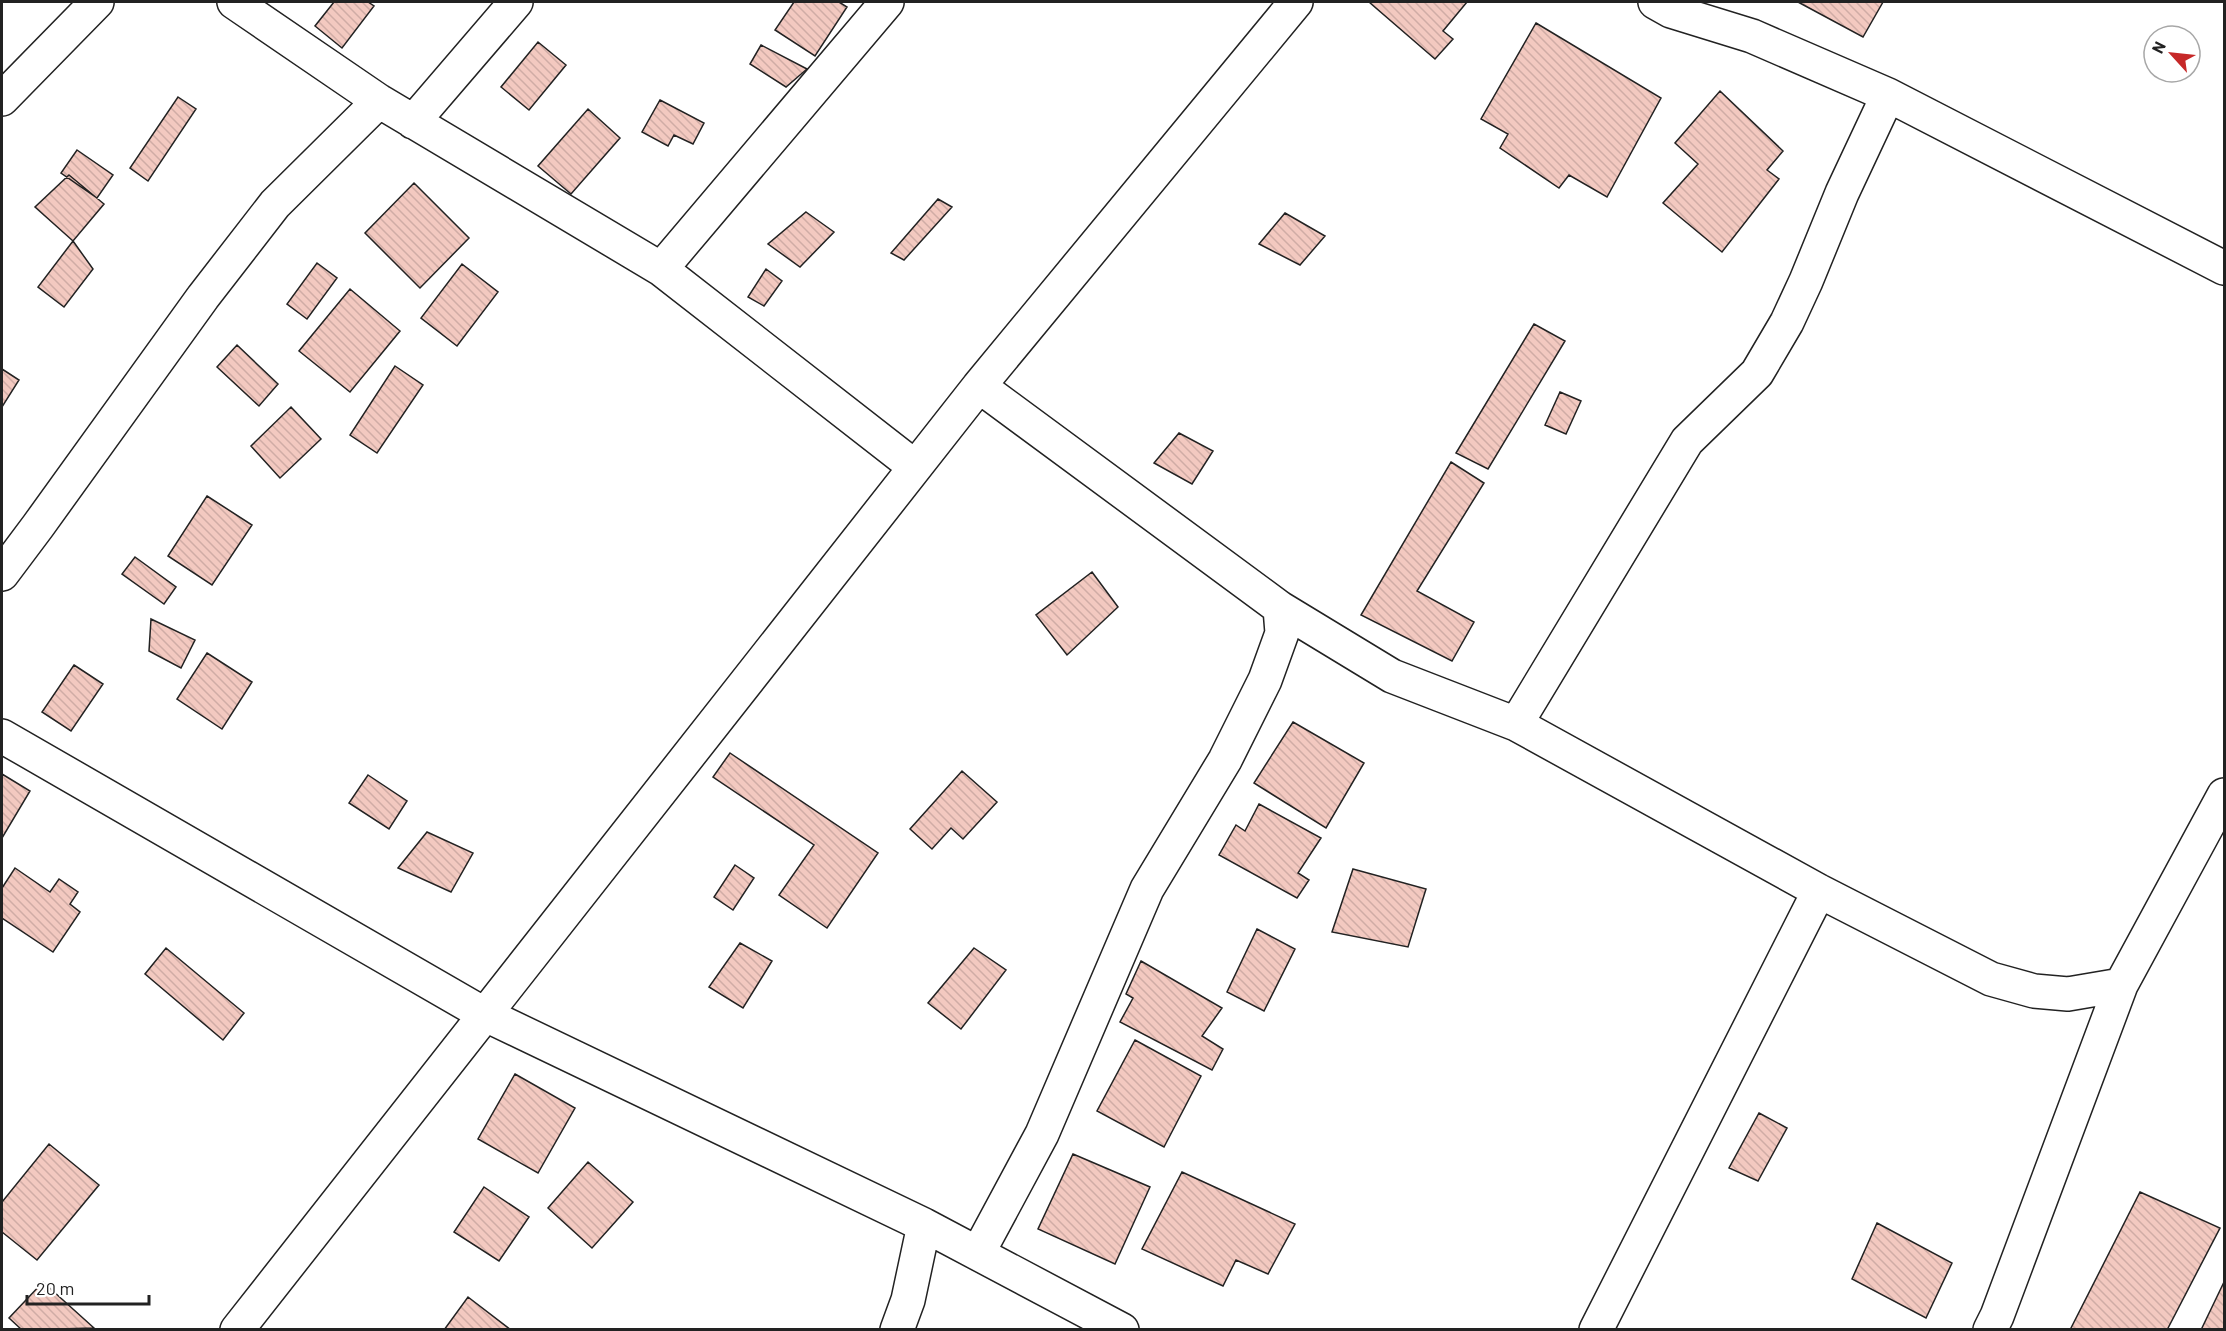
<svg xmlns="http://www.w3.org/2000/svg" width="2226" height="1331" viewBox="0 0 2226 1331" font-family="Barlow,sans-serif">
<defs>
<pattern id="building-back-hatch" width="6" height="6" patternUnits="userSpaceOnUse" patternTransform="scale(1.5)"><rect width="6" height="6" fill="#f3c9c0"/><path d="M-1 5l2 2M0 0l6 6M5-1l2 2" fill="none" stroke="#d0aca5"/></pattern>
</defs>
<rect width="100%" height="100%" fill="#fff"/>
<path fill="url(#building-back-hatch)" stroke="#222" stroke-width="1.5" d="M 334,2 L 368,2 L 374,6 L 342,48 L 315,26 Z
M 794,2 L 839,2 L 847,7 L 815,56 L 775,30 Z
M 1369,2 L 1467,2 L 1443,31 L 1453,39 L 1435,59 Z
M 1798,2 L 1883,2 L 1863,37 Z
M 1536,23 L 1661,98 L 1607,197 L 1569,175 L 1559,188 L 1500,148 L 1508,134 L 1481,119 Z
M 538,42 L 566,65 L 529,110 L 501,87 Z
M 761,45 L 807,69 L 786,87 L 750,64 Z
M 1720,91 L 1783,151 L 1767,170 L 1779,179 L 1722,252 L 1663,203 L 1698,164 L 1675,143 Z
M 178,97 L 196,109 L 148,181 L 130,168 Z
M 660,100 L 704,123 L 693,144 L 674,135 L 668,146 L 642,132 Z
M 588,109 L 620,138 L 571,194 L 538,166 Z
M 77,150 L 113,175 L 97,198 L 61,173 Z
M 69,175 L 104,204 L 73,241 L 35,207 Z
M 414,183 L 469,238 L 420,288 L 365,233 Z
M 938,199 L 952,207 L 904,260 L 891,253 Z
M 806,212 L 834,232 L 800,267 L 768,244 Z
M 1285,213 L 1325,236 L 1300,265 L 1259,244 Z
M 73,241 L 93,269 L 64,307 L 38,287 Z
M 317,263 L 337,278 L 307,319 L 287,304 Z
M 462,264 L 498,292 L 457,346 L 421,318 Z
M 766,269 L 782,281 L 764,306 L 748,297 Z
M 350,289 L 400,331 L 350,392 L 299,351 Z
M 1534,324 L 1565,341 L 1488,469 L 1456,453 Z
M 237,345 L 278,384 L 259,406 L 217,367 Z
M 395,366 L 423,385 L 377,453 L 350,435 Z
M 2,369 L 19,380 L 2,407 Z
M 1560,392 L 1581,401 L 1566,434 L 1545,425 Z
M 291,407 L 321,439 L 280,478 L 251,446 Z
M 1179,433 L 1213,451 L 1192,484 L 1154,463 Z
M 1451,462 L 1484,483 L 1417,591 L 1474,622 L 1452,661 L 1361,615 Z
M 207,496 L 252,525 L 212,585 L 168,556 Z
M 135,557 L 176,587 L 164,604 L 122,574 Z
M 1092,572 L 1118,607 L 1067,655 L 1036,615 Z
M 151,619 L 195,640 L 181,668 L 149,651 Z
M 207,653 L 252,682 L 222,729 L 177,699 Z
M 74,665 L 103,684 L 71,731 L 42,712 Z
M 1293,722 L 1364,763 L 1326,828 L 1254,783 Z
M 730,753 L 878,853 L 827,928 L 779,895 L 814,845 L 713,777 Z
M 962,771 L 997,802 L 963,839 L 951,828 L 932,849 L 910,829 Z
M 2,774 L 30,791 L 2,838 Z
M 368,775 L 407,801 L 389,829 L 349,803 Z
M 1259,804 L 1321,838 L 1298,873 L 1309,880 L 1297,898 L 1219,855 L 1236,825 L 1245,831 Z
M 427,832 L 473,853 L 451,892 L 398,868 Z
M 735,865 L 754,878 L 733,910 L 714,897 Z
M 15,868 L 50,892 L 59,879 L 78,892 L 70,904 L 80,912 L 53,952 L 2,918 L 2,888 Z
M 1353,869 L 1426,889 L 1408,947 L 1332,932 Z
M 1257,929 L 1295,949 L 1264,1011 L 1227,992 Z
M 740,943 L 772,961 L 743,1008 L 709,987 Z
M 166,948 L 244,1013 L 223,1040 L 145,974 Z
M 974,948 L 1006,970 L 961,1029 L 928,1003 Z
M 1141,961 L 1222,1008 L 1202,1036 L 1223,1049 L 1212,1070 L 1120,1022 L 1133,998 L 1126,994 Z
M 1135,1040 L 1201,1076 L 1164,1147 L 1097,1111 Z
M 515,1074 L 575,1108 L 538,1173 L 478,1139 Z
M 1759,1113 L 1787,1128 L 1758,1181 L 1729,1168 Z
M 49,1144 L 99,1185 L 37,1260 L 2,1232 L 2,1202 Z
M 1073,1154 L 1150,1187 L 1115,1264 L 1038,1229 Z
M 588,1162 L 633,1202 L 592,1248 L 548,1208 Z
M 1182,1172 L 1295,1224 L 1268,1274 L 1236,1260 L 1223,1286 L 1142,1249 Z
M 484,1187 L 529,1217 L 499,1261 L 454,1232 Z
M 2140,1192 L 2220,1228 L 2167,1330 L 2070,1330 Z
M 1877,1223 L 1952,1263 L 1926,1318 L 1852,1279 Z
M 43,1282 L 94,1328 L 22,1330 L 9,1318 Z
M 2224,1282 L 2224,1330 L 2201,1330 Z
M 468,1297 L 511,1330 L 444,1330 Z"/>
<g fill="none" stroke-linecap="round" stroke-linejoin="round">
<defs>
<path id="minor" d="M 234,2 L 379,101 L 661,269 L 915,467
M 1655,2 L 1671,11 L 1752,36 L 1888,95 L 2224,268
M 2,99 L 97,2
M 413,122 L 516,2
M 661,269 L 887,2
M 979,386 L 1280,608 L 1392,676 L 1516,724 L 1819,891 L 1991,979 L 2034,991 L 2068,994 L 2121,985
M 2,574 L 38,526 L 203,297 L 275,204 L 379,101
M 1516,724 L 1687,441 L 1757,373 L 1787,322 L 1806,281 L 1842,193 L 1888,95
M 2,736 L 484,1014 L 924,1225 L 1122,1330
M 978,1253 L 1042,1134 L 1147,889 L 1225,760 L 1265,680 L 1282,633 L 1280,608
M 237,1330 L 979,386 L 1296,2
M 897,1330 L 908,1300 L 924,1225
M 1596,1330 L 1819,891
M 1990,1330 L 1997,1316 L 2121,985 L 2224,795"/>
</defs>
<use href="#minor" stroke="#222" stroke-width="36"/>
<use href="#minor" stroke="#fff" stroke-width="33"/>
</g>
<rect width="2226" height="1331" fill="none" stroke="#222222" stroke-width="6"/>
<g transform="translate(2172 54) rotate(297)"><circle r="28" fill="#ffffff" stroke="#a7a7a7" stroke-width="1.5"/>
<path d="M0-4.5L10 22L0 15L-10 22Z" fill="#c62828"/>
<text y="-9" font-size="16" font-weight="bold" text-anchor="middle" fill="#222222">N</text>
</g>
<path d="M27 1295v9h122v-9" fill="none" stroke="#222222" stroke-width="3"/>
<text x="36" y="1295" font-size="18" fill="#222222" stroke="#ffffff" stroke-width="4.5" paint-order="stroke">20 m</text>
</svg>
